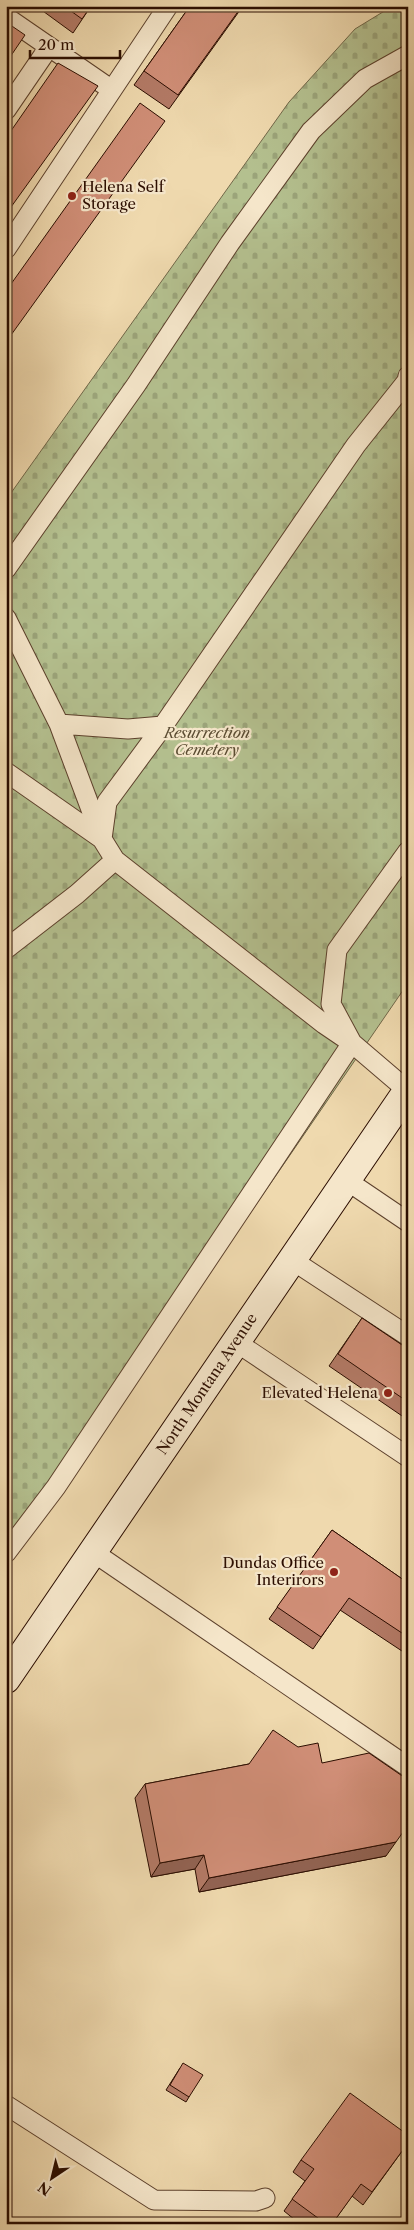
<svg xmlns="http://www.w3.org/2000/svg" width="414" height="2230" viewBox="0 0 414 2230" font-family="'Libre Caslon Text',serif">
<defs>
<pattern id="cemetery-stones" width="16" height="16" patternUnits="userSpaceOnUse" patternTransform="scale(1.25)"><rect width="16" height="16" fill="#b4c08f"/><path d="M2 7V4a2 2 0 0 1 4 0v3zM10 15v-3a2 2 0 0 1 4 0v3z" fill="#9ba47a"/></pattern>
</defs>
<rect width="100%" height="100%" fill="#efd9ae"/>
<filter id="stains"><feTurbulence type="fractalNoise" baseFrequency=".004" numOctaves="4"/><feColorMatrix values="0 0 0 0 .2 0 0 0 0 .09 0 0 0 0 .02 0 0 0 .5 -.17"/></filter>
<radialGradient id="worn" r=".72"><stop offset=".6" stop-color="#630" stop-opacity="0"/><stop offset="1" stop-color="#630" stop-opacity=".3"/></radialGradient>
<path fill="url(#cemetery-stones)" stroke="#706648" d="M 408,6 L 408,983 L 6,1569 L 6,500 L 289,102 L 355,29 L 391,7 Z"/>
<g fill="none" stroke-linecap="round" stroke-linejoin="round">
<defs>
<path id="service" d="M 6,17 L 112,90
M 6,110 L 49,47
M 6,249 L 168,6
M 6,569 L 136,385 L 230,243 L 311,131 L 365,79 L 408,55
M 6,618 L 59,724 L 102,839 L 115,860 L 324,1024 L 352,1043 L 407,1090
M 59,724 L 128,729 L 163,726
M 6,772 L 102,839 L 107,802 L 163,726 L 356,445 L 407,381 L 408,376
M 6,949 L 77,894 L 115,860
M 346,1180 L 408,1222
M 292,1260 L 408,1336
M 236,1342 L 408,1457
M 93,1552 L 408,1767
M 6,1553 L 56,1487 L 352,1043 L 331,1004 L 337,950 L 408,851
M 6,2105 L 154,2200 L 256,2201 L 265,2198"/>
<path id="secondary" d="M 6,1679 L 408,1090"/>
</defs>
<use href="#service" stroke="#5c402c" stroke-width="21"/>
<use href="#secondary" stroke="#2b0d00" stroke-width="30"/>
<use href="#service" stroke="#f5e6ca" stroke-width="19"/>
<use href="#secondary" stroke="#f5e6ca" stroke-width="28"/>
</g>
<path fill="#b37a66" stroke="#2b0d00" d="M 36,6 L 91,6 L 73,33 Z
M 190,6 L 243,6 L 169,109 L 134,85 Z
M 362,1318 L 408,1349 L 408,1420 L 329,1366 Z
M 332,1530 L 408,1583 L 408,1655 L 340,1610 L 313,1649 L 269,1619 Z
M 322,1763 L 386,1856 L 199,1892 L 195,1869 L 151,1877 L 135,1798 L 145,1784 L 249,1764 Z
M 180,2068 L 189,2097 L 186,2102 L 166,2090 Z
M 408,2143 L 363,2205 L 352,2196 L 332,2224 L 300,2224 L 284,2211 L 305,2181 L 293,2172 L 301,2160 Z"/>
<path fill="#926353" stroke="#2b0d00" d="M 396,1842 L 386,1856 L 199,1892 L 209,1878 Z
M 204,1855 L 195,1869 L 151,1877 L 160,1863 Z"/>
<path fill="#d08e77" stroke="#2b0d00" d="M 64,6 L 91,6 L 82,19 Z
M 190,6 L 242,6 L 178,95 L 144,71 Z
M 6,22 L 25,35 L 6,63 Z
M 58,63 L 98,86 L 6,214 L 6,138 Z
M 140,103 L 165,121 L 6,342 L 6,291 Z
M 362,1318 L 408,1349 L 408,1402 L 338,1354 Z
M 332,1530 L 408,1583 L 408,1637 L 349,1598 L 321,1637 L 277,1607 Z
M 273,1730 L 298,1747 L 318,1743 L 322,1763 L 369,1753 L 408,1780 L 408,1825 L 396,1842 L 209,1878 L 204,1855 L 160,1863 L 145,1784 L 249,1764 Z
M 183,2063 L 203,2075 L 189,2097 L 170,2085 Z
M 350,2093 L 408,2135 L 408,2143 L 372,2192 L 361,2184 L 332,2224 L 326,2224 L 292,2199 L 314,2169 L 301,2160 Z"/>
<g fill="#8f2418" stroke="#f5e6ca" stroke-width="2">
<circle cx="72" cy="196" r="5"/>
<circle cx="388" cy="1393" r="5"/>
<circle cx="334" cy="1572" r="5"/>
</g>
<g text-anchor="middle" stroke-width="4.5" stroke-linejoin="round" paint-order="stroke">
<g font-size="15" fill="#2b0d00" stroke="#f5e6ca" text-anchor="end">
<text x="82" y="192" text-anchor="start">Helena Self<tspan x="82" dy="17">Storage</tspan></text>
<text x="378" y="1398">Elevated Helena</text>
<text x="324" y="1568">Dundas Office<tspan x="324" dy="17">Interirors</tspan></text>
</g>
<g font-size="15" font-style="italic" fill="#5b4c32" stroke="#f5e6ca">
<text x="207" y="738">Resurrection<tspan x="207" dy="17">Cemetery</tspan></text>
</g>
<g font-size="15" fill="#2b0d00" stroke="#f5e6ca">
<text transform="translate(207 1384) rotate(-56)" y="5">North Montana Avenue</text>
</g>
</g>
<rect width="414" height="2230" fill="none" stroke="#efd9ae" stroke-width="25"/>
<rect x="8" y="8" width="399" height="2215" fill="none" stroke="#2b0d00" stroke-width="2.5"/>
<rect x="12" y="12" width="389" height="2205" fill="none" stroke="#2b0d00"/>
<g transform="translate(52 2178) rotate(215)" stroke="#f5e6ca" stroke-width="4" paint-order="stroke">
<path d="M0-4L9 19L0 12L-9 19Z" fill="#2b0d00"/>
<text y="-8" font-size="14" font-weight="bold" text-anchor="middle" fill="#2b0d00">N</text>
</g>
<path d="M30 50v8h90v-8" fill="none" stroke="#2b0d00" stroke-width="2.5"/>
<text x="38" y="50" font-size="15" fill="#2b0d00" stroke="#f5e6ca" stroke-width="4" paint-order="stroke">20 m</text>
<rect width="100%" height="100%" filter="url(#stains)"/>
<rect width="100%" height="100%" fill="url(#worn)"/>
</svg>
